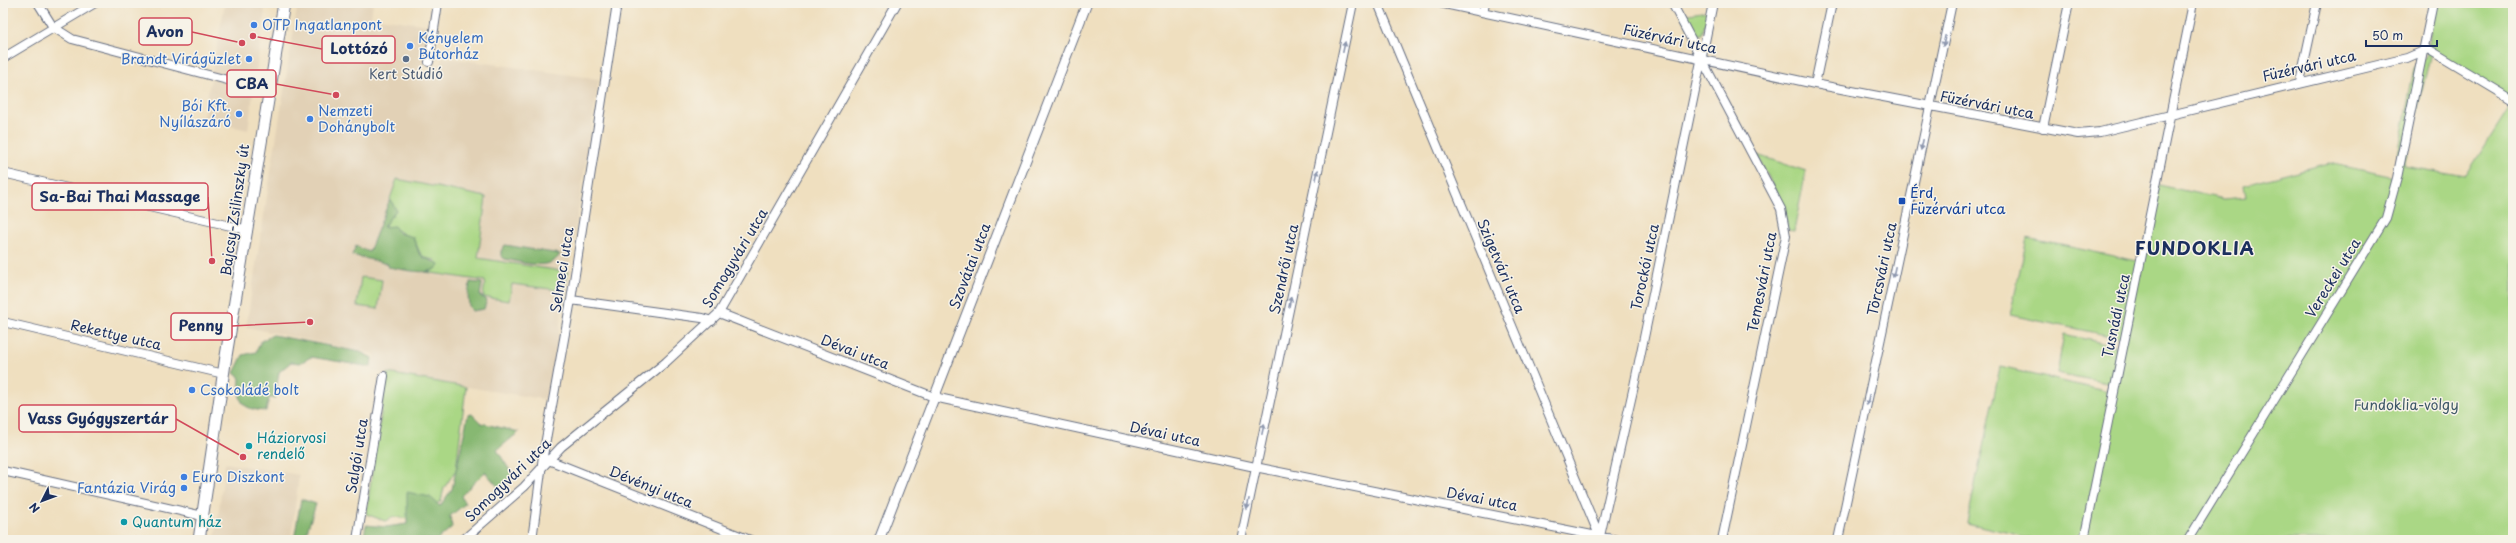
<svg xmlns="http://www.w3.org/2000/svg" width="2516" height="543" viewBox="0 0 2516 543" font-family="'Playpen Sans',sans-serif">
<rect width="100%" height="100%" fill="#f7f3e8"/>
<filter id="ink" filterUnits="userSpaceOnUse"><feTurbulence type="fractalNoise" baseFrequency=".025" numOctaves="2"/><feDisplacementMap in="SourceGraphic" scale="8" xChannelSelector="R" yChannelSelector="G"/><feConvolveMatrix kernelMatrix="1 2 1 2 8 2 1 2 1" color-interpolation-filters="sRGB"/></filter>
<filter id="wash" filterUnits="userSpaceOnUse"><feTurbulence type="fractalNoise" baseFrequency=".012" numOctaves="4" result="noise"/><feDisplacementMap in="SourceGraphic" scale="16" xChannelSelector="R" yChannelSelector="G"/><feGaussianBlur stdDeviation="0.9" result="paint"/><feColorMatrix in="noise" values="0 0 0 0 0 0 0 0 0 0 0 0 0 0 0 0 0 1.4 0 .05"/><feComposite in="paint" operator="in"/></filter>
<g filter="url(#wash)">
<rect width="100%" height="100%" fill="#efdfbf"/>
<path fill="#e2d1b6" d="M 225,3 L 266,3 L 248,130 L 203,120 Z
M 298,3 L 373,3 L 371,17 L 429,25 L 421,74 L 439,78 L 442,57 L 599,79 L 548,400 L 375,372 L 372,371 L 375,354 L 246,327 Z
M 225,463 L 299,475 L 291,540 L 215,540 Z"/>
<path fill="#aad785" stroke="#628372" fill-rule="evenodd" d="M 2436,3 L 2513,3 L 2513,540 L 2039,540 L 1967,523 L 2000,367 L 2109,392 L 2112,384 L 2057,373 L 2064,334 L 2118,347 L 2120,338 L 2010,315 L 2027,238 L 2142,262 L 2159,185 L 2223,199 L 2246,197 L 2244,185 L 2329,163 L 2394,177 L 2414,68 L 2425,58 ZM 2431,53 L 2511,105 L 2465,177 L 2404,166 Z
M 1709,11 L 1702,34 L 1696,35 L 1689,29 L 1682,15 Z
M 1757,155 L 1806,171 L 1794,231 L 1788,230 L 1783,205 Z
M 397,179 L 486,197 L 478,258 L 568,272 L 565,291 L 512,284 L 509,301 L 483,297 L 485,281 L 425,272 L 432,271 L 436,260 C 423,259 420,255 416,243 L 396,229 L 383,227 L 396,210 L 390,199 Z
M 361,277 L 382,280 L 378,309 L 357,306 Z
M 387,373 L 466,387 L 456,470 L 444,488 L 441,501 L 411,519 L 394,517 L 385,521 L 366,514 Z"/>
<path fill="#87b872" stroke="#517468" d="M 390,199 L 396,210 L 383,227 L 394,226 L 399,233 L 413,237 L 419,253 L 424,258 L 438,263 L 439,266 C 430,277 402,269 388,267 L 388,264 L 352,255 L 356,246 L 369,252 Z
M 505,245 L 560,254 C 551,272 521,262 505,259 L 501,256 L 501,251 Z
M 470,282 L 482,283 L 480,296 L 487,300 L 484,309 L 472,311 L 469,306 L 468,295 Z
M 273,335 L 360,352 L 372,358 L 371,367 L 311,357 L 300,363 L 291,362 L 279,372 L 275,398 L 269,398 L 266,411 C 240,409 238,402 240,378 L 234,373 L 243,355 L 256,352 L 261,341 Z
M 472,414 L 481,423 L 519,432 L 497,450 L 514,477 L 501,490 L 485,472 L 461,496 L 465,504 L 450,516 L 452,527 L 437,540 L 363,540 L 366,525 L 386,527 L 407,524 L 407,492 L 430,497 L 440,506 L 452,489 L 468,415 Z
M 301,499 L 316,504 L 305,537 L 306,540 L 294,540 Z"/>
</g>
<g filter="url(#ink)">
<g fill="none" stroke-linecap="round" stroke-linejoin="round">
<defs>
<path id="minor" d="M 38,3 L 53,27 L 72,39 L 269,91
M 1378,3 L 1601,540
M 1440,3 L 1815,84 L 2078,134 L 2100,132 L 2407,58 L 2428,49 L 2513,100
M 1672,3 L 1781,209 L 1786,236 L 1722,540
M 1483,12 L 1485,3
M 3,58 L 95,3
M 429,62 L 438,3
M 2300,82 L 2317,3
M 1815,84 L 1832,3
M 2043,128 L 2069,3
M 3,173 L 248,230
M 571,300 L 702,318 L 712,321
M 719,313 L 934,397 L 1255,467 L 1617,540
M 3,322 L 224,374
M 546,459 L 750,540
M 3,471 L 203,516
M 1600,536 L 1634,386 L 1713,3
M 357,540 L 384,376
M 463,540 L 524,487 L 561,447 L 666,362 L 719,313 L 897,3
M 532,540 L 543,456 L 571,300 L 617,3
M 1241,540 L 1353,3
M 1838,540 L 1952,3
M 2084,540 L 2193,3
M 2188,540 L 2386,218 L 2397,178 L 2433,3"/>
<path id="tertiary" d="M 879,540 L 1087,3"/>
<path id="secondary" d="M 199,540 L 226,356 L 284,3"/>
</defs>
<use href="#minor" stroke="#656d80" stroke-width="10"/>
<use href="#tertiary" stroke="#656d80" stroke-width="11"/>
<use href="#secondary" stroke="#656d80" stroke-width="13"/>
<use href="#minor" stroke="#fff" stroke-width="8"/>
<use href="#tertiary" stroke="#fff" stroke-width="9"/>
<use href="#secondary" stroke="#fff" stroke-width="11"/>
</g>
<defs><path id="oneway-solid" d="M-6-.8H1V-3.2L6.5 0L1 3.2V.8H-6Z"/></defs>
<g fill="#8d97ae">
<use href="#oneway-solid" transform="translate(1944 41) rotate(102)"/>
<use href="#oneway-solid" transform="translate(1344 47) rotate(-78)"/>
<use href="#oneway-solid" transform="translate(1922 145) rotate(102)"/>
<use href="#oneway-solid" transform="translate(1317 175) rotate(-78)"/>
<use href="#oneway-solid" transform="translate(1894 272) rotate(102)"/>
<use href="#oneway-solid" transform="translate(1290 302) rotate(-78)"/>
<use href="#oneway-solid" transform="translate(1868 400) rotate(102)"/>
<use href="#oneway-solid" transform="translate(1263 429) rotate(-78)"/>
<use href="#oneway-solid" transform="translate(1248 504) rotate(101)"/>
</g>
</g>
<g fill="#3f7fe0" stroke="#f7f3e8" stroke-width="1.5">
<circle cx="254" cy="25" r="4"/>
<circle cx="410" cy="46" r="4"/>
<circle cx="249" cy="59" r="4"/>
<circle cx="239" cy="114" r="4"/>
<circle cx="310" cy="119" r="4"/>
<circle cx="192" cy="390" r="4"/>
<circle cx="184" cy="477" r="4"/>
<circle cx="184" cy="488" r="4"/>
</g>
<circle fill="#5c6f8a" stroke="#f7f3e8" stroke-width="1.5" cx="406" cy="59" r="4"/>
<rect fill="#1a4fb4" stroke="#f7f3e8" stroke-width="1.5" x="1898" y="197" width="8" height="8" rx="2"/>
<g fill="#0f9aa8" stroke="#f7f3e8" stroke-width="1.5">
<circle cx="249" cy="446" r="4"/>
<circle cx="124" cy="522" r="4"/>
</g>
<g text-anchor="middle" stroke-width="3" stroke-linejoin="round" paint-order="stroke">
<g font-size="14" fill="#366cbe" stroke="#f7f3e8" text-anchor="start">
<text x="262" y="30">OTP Ingatlanpont</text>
<text x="418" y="43">Kényelem<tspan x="418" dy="16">Bútorház</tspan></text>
<text x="241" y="64" text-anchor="end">Brandt Virágüzlet</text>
<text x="231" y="111" text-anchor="end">Bói Kft.<tspan x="231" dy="16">Nyílászáró</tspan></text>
<text x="318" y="116">Nemzeti<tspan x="318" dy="16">Dohánybolt</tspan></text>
<text x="200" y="395">Csokoládé bolt</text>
<text x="192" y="482">Euro Diszkont</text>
<text x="176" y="493" text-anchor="end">Fantázia Virág</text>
</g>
<g font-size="14" fill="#1b2f5e" stroke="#f7f3e8">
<text transform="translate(1670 39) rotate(12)" y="5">Füzérvári utca</text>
<text transform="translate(2309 66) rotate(-13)" y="5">Füzérvári utca</text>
<text transform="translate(1987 105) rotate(11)" y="5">Füzérvári utca</text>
<text transform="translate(235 210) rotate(-82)" y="5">Bajcsy-Zsilinszky út</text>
<text transform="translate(735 258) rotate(-59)" y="5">Somogyvári utca</text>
<text transform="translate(970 266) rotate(-69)" y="5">Szovátai utca</text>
<text transform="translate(1501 266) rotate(67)" y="5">Szigetvári utca</text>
<text transform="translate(1645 267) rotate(-78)" y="5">Torockói utca</text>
<text transform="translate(1284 269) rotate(-78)" y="5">Szendrői utca</text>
<text transform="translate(1882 269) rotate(-78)" y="5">Törcsvári utca</text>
<text transform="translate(562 270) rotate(-81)" y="5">Selmeci utca</text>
<text transform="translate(2333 278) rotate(-58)" y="5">Vereckei utca</text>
<text transform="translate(1762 282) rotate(-79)" y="5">Temesvári utca</text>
<text transform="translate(2116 316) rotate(-78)" y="5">Tusnádi utca</text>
<text transform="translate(116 335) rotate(13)" y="5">Rekettye utca</text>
<text transform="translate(855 352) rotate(21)" y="5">Dévai utca</text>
<text transform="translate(1165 434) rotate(12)" y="5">Dévai utca</text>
<text transform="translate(357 456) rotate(-81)" y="5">Salgói utca</text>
<text transform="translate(508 480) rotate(-44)" y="5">Somogyvári utca</text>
<text transform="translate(651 487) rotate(22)" y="5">Dévényi utca</text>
<text transform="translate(1482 499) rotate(11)" y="5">Dévai utca</text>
</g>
<g font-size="14" fill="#4e5e75" stroke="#f7f3e8">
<text x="406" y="79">Kert Stúdió</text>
</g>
<g font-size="14" fill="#164399" stroke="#f7f3e8" text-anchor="start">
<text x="1910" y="198">Érd,<tspan x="1910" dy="16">Füzérvári utca</tspan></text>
</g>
<g font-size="14" fill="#3f5968" stroke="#f7f3e8">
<text x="2406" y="410">Fundoklia-völgy</text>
</g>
<g font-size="14" fill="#0d838f" stroke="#f7f3e8" text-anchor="start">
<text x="257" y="443">Háziorvosi<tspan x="257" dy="16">rendelő</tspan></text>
<text x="132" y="527">Quantum ház</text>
</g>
<g font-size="18" font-weight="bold" letter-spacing="1" fill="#1b2f5e" stroke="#f7f3e8">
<text x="2195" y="255">FUNDOKLIA</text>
</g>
</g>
<path fill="none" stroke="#d1495b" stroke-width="1.5" d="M242 43L192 32M253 36L322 49M336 95L276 84M212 261L208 197M310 322L232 326M243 457L176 419"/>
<g fill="#d1495b" stroke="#f7f3e8" stroke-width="1.5">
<circle cx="242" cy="43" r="4"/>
<circle cx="253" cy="36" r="4"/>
<circle cx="336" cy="95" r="4"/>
<circle cx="212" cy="261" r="4"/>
<circle cx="310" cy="322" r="4"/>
<circle cx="243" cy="457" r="4"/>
</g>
<g fill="#f7f3e8" stroke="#d1495b" stroke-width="1.5">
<rect x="139" y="18" width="53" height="27" rx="4"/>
<rect x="322" y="36" width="73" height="27" rx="4"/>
<rect x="227" y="70" width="49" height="27" rx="4"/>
<rect x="32" y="183" width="176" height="27" rx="4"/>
<rect x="171" y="313" width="61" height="27" rx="4"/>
<rect x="19" y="405" width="157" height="27" rx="4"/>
</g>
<g font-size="15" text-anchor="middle" font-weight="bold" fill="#1b2f5e">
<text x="165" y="37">Avon</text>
<text x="359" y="54">Lottózó</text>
<text x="252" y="89">CBA</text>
<text x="120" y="202">Sa-Bai Thai Massage</text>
<text x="201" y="331">Penny</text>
<text x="98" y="424">Vass Gyógyszertár</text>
</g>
<rect width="2516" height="543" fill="none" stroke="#f7f3e8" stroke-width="16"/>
<g transform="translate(42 501) rotate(228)" stroke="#f7f3e8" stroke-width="3" paint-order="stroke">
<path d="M0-3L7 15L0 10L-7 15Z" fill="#1b2f5e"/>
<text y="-6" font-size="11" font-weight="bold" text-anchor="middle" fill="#1b2f5e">N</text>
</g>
<path d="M2366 40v6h71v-6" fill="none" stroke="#1b2f5e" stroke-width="2"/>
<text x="2372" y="40" font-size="12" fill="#1b2f5e" stroke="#f7f3e8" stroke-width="3" paint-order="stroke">50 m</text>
</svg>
